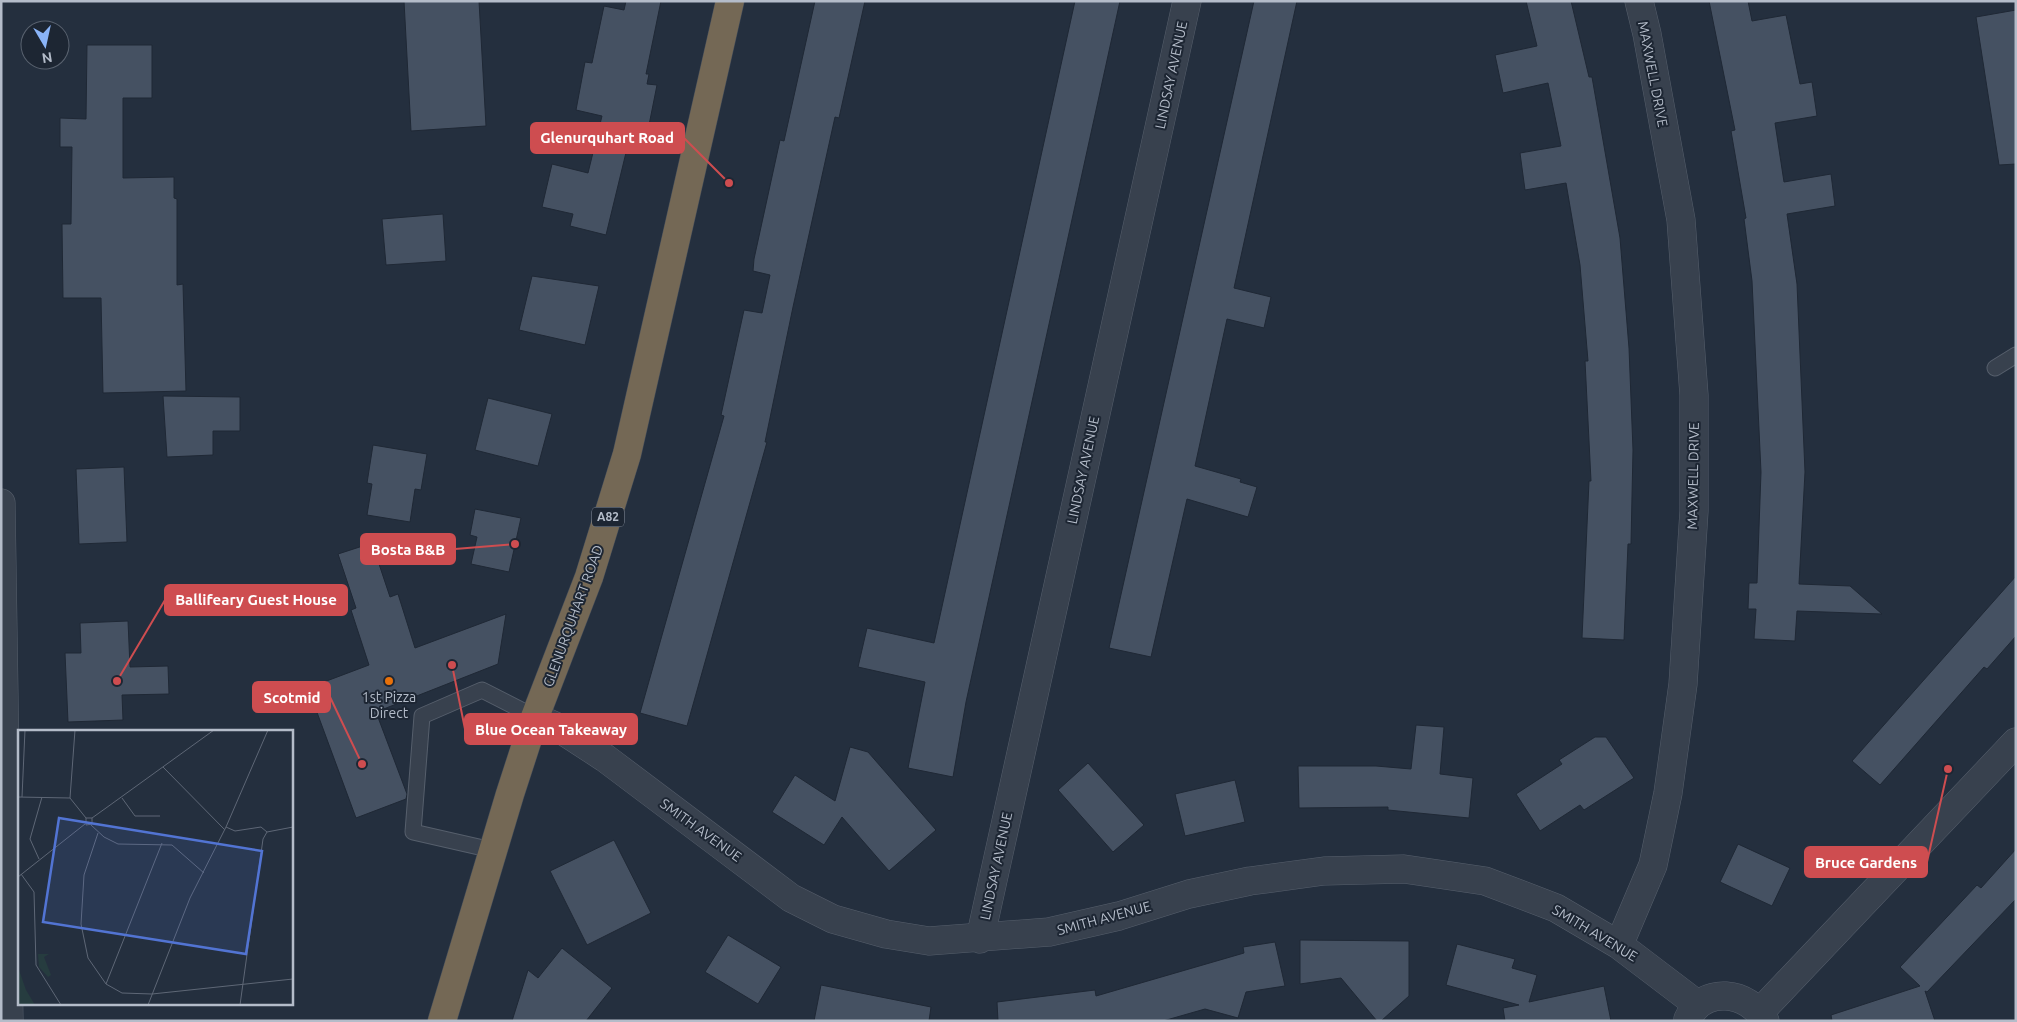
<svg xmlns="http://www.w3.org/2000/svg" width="2017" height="1022" viewBox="0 0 2017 1022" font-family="Ubuntu,sans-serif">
<rect width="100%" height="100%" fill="#242f3e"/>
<path fill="#455162" stroke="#1f2835" d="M 404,1 L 479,1 L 486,126 L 411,131 Z
M 626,1 L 661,1 L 646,74 L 649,74 L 647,84 L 657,85 L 647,135 L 631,132 L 606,235 L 570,226 L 573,214 L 542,207 L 552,164 L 588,173 L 602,116 L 576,110 L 585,62 L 592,63 L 604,6 L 624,10 Z
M 815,1 L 865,1 L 839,118 L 835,117 L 793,307 L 765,442 L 767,442 L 687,726 L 640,713 L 724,416 L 721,415 L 744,310 L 762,313 L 770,275 L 753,271 L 754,259 L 780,140 L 784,141 Z
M 1075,1 L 1120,1 L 966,702 L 953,777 L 908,768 L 925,682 L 858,667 L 867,628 L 934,643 Z
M 1254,1 L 1297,1 L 1234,288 L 1271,297 L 1264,328 L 1227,319 L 1195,466 L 1241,479 L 1240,482 L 1257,487 L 1248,517 L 1187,499 L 1151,657 L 1109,648 Z
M 1526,1 L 1571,1 L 1589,77 L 1592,77 L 1620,238 L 1629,348 L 1633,450 L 1631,544 L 1628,544 L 1624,640 L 1582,638 L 1589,481 L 1591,481 L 1585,361 L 1588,361 L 1580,265 L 1566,183 L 1525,190 L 1520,153 L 1561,146 L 1548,83 L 1503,93 L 1495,55 L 1537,46 Z
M 1709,1 L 1748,1 L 1752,21 L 1786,15 L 1800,84 L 1812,82 L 1817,116 L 1775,123 L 1784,182 L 1831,174 L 1835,206 L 1787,214 L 1797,284 L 1805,472 L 1799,584 L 1850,586 L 1882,614 L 1797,611 L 1795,641 L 1754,639 L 1756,609 L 1748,609 L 1749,583 L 1757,583 L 1761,472 L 1752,281 L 1744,219 L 1746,218 L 1731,131 L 1735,130 Z
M 2016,10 L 2016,164 L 1999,165 L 1976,17 Z
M 87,45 L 152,45 L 152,98 L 123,98 L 123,178 L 174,177 L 174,198 L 177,199 L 177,285 L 183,284 L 186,391 L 103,393 L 101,298 L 63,298 L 62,224 L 71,224 L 72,147 L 60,147 L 60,118 L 86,119 Z
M 443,214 L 446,261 L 386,265 L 382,219 Z
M 532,276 L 599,286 L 585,345 L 519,330 Z
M 163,396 L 240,397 L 240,431 L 213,431 L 213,455 L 167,457 Z
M 488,398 L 552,414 L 538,466 L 475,450 Z
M 373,445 L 427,454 L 421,490 L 415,489 L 410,522 L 367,515 L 372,484 L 367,483 Z
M 124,467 L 127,542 L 79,544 L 76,469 Z
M 475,509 L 521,518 L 509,572 L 471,564 L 477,537 L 470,535 Z
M 372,543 L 390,597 L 398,594 L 415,648 L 506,614 L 498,664 L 376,712 L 407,794 L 406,799 L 356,818 L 308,688 L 369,665 L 351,610 L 356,608 L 338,554 Z
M 2016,576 L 2016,636 L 1987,669 L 1984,667 L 1880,785 L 1852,761 Z
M 128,621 L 130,667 L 168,666 L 169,694 L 122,695 L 123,720 L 68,722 L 65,653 L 81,653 L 80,623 Z
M 1416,725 L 1444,727 L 1440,774 L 1473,778 L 1469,818 L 1388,810 L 1388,807 L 1299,808 L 1298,766 L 1376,766 L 1411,769 Z
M 1595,737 L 1606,737 L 1634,778 L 1584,810 L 1580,805 L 1540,831 L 1516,794 L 1562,764 L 1559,760 Z
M 850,747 L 868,752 L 936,830 L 889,871 L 842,817 L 824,845 L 772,812 L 795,775 L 835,801 Z
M 1088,763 L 1144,825 L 1113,852 L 1058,790 Z
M 1235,780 L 1245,822 L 1185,836 L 1175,794 Z
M 614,840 L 651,913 L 587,945 L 550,871 Z
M 1738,844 L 1790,868 L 1772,906 L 1720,882 Z
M 2016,849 L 2016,899 L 1927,992 L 1925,991 L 1935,1021 L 1832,1021 L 1831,1015 L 1920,986 L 1900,967 L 1977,885 L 1981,888 Z
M 728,935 L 781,967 L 758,1004 L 705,972 Z
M 1300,940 L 1409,941 L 1409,996 L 1381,1021 L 1377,1021 L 1341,978 L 1300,984 Z
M 1275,942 L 1285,986 L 1246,992 L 1238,1018 L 1205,1009 L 1163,1021 L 998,1021 L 997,1002 L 1095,990 L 1096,996 L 1244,953 L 1243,947 Z
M 1457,944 L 1515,959 L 1512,968 L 1537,975 L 1529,1002 L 1604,986 L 1611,1021 L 1505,1021 L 1503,1008 L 1519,1005 L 1446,985 Z
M 562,948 L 612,988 L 586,1021 L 512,1021 L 528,970 L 538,978 Z
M 821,985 L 931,1007 L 929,1021 L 814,1021 Z"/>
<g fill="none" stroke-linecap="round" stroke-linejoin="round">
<defs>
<path id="lane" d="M 1995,368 L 2016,355
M 492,850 L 413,832 L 422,716 L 482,690 L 535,717"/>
<path id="street" d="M 1,503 L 9,1021
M 535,717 L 559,728 L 605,758 L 791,898 L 833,919 L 886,934 L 929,941 L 1049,932 L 1119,916 L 1189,894 L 1250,881 L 1324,871 L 1404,869 L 1485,881 L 1556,908 L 1619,945 L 1698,1005
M 980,939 L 1187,1
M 1619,945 L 1653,865 L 1668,793 L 1683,684 L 1694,511 L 1694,395 L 1681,220 L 1647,34 L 1639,1
M 1760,1012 L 2016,742
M 1688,1019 C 1703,985 1749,991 1765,1021"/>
<path id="highway" d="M 442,1021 L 510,794 L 535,717 L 589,577 L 627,454 L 730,1"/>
</defs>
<use href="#lane" stroke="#565f6c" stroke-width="17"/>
<use href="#street" stroke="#565f6c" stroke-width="29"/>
<use href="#highway" stroke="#434c59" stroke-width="29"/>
<use href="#lane" stroke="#38414e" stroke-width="15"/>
<use href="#street" stroke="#38414e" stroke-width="28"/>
<use href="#highway" stroke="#746855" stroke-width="28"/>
</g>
<circle fill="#e8710a" stroke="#1d2633" stroke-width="2" cx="389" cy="681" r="5"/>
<g text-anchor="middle" stroke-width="4" stroke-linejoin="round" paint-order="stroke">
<rect fill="#1d2633" stroke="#878f9c" stroke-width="1" x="592" y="507.5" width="32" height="19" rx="4"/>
<g font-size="12" font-weight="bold" fill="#b4bcc9">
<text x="608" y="521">A82</text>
</g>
<g font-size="14" fill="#b4bcc9" stroke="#1d2633">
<text transform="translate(1653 74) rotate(79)" y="5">MAXWELL DRIVE</text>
<text transform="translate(1171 75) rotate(-78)" y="5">LINDSAY AVENUE</text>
<text transform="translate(1083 470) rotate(-78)" y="5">LINDSAY AVENUE</text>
<text transform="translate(1693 476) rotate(-89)" y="5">MAXWELL DRIVE</text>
<text transform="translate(573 616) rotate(-70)" y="5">GLENURQUHART ROAD</text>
<text transform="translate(701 830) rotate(36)" y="5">SMITH AVENUE</text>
<text transform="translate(996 866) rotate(-78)" y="5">LINDSAY AVENUE</text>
<text transform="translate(1104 918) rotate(-15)" y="5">SMITH AVENUE</text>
<text transform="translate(1595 933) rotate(31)" y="5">SMITH AVENUE</text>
</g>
<g font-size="14" fill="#b4bcc9" stroke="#1d2633">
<text x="389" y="702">1st Pizza<tspan x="389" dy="16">Direct</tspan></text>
</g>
</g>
<g transform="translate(18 730)">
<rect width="275" height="275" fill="#242f3e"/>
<path d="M 20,224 L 31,224 L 26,227 L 33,245 L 30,247 L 21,237 ZM 0,237 L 8,260 L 17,275 L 0,275 Z" fill="#263c3f"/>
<path fill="none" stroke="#5e6776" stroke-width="1" d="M 145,37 L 207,100M 0,67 L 52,68M 4,67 L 7,0M 52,68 L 57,0M 52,68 L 68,88M 104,68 L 117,86 L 142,86M 74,88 L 74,94 L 68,95 L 68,88 L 74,88 L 88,78 L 196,0M 73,95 L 86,107 L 100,114 L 154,115 L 186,143M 208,97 L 217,101 L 243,97 L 249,102 L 275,97M 80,103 L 66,145 L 63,194 L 70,228 L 88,254 L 104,263 L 134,264 L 275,249M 21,129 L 12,109 L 24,67M 3,144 L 16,162 L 18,235 L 43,275M 0,147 L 67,94M 88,254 L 144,113M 130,275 L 172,168 L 208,97 L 250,0M 222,275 L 245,109 L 249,102"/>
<path fill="#5274d3" fill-opacity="0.15" stroke="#5274d3" stroke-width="2.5" d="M 41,88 L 244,121 L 228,224 L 25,192 Z"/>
<rect width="275" height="275" fill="none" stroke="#b4bcc9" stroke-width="2.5"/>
</g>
<path fill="none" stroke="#ce4d50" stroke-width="2" d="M729 183L684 138M515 544L455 549M117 681L165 600M362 764L330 697M452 665L465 729M1948 769L1927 862"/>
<g fill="#ce4d50" stroke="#1d2633" stroke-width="2">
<circle cx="729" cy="183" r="5"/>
<circle cx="515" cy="544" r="5"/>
<circle cx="117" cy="681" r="5"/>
<circle cx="362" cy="764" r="5"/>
<circle cx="452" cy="665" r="5"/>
<circle cx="1948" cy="769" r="5"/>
</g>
<g fill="#ce4d50" stroke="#ce4d50" stroke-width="2">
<rect x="531" y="123" width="153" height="30" rx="5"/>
<rect x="361" y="534" width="94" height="30" rx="5"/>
<rect x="165" y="585" width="182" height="30" rx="5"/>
<rect x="253" y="682" width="77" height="30" rx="5"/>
<rect x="465" y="714" width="172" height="30" rx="5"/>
<rect x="1805" y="847" width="122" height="30" rx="5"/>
</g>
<g font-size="15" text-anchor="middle" font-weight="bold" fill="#fff">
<text x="607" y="143">Glenurquhart Road</text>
<text x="408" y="555">Bosta B&amp;B</text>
<text x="256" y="605">Ballifeary Guest House</text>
<text x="292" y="703">Scotmid</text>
<text x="551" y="735">Blue Ocean Takeaway</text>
<text x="1866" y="868">Bruce Gardens</text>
</g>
<rect width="2017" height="1022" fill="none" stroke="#b4bcc9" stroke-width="5"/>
<g transform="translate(45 45) rotate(171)"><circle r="24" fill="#1d2633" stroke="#59626f"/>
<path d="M0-4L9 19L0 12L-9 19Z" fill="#8ab4f8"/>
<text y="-8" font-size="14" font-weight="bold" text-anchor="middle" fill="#b4bcc9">N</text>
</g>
</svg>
